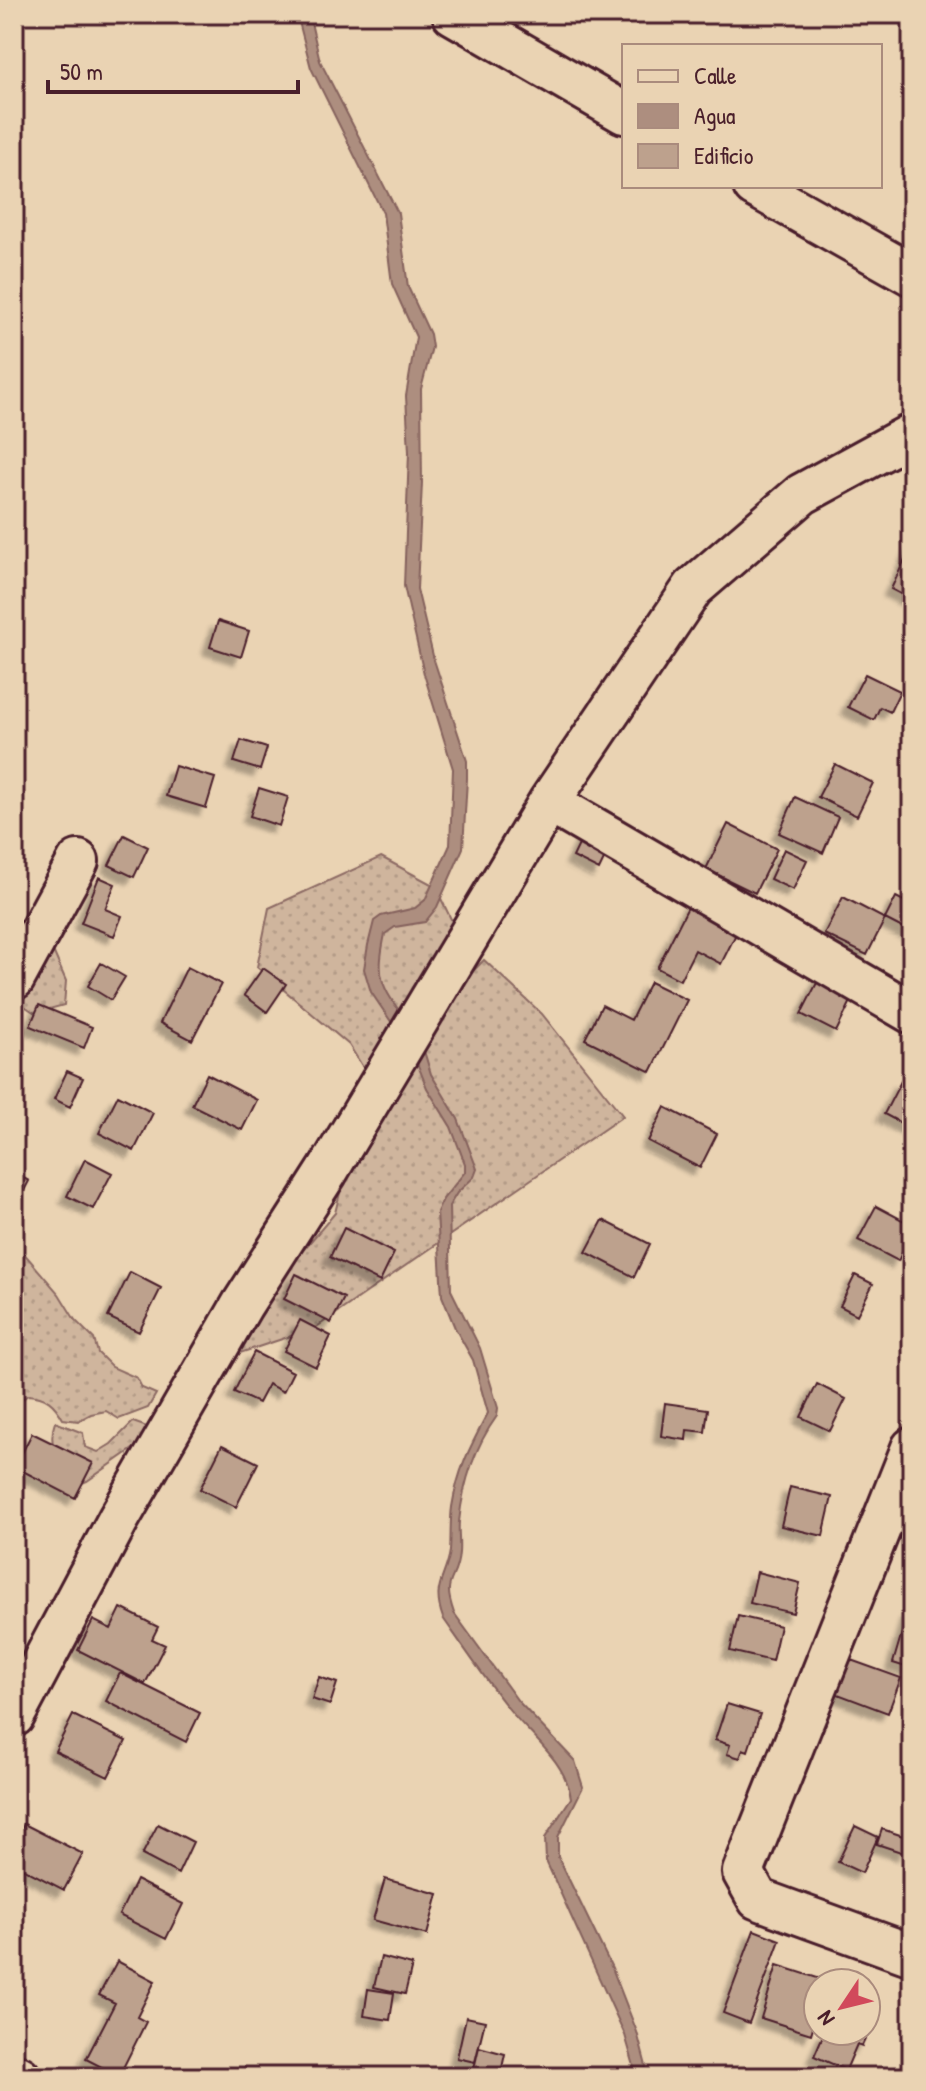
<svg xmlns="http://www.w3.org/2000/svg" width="926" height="2091" viewBox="0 0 926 2091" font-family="'Patrick Hand',sans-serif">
<defs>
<pattern id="grass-dots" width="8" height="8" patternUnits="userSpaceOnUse" patternTransform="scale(2)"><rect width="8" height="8" fill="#cfb59d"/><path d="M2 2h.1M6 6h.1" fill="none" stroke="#b39b87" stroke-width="1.8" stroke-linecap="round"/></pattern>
<filter id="shadow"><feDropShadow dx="-7" dy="7" stdDeviation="2" flood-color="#0004"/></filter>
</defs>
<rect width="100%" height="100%" fill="#ead3b3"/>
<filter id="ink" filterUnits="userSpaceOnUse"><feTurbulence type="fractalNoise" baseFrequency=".0125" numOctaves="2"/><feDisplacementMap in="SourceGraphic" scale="16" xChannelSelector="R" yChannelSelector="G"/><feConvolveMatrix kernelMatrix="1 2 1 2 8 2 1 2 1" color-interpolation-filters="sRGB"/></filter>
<g filter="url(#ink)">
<path fill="url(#grass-dots)" stroke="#8c6a64" stroke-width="2" d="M 381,857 L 435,886 L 463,944 L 443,1002 L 484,960 L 542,1014 L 623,1116 L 315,1328 L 225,1358 L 256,1305 L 335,1213 L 351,1148 L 381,1096 L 349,1045 L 257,967 L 269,908 Z
M 26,941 L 54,953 L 66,981 L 64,1005 L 35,1013 L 14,999 L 14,954 Z
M 14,1251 L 22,1251 L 59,1294 L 75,1320 L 94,1339 L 98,1353 L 112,1367 L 137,1378 L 142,1388 L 156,1394 L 148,1408 L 119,1419 L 106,1411 L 91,1414 L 78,1421 L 63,1419 C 54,1403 46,1396 28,1395 L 14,1405 Z
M 55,1422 L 83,1433 L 85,1447 L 98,1452 L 111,1444 L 133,1422 L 147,1427 L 150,1437 L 87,1481 L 72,1487 C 61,1464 46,1447 55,1422 Z"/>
<path fill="#ad8e7f" stroke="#85625d" stroke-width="2" d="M 297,14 L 309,14 L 320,61 L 398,213 L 408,287 L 430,334 L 432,347 L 421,389 L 422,483 L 417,589 L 434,660 L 467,761 L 467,779 L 463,848 L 437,907 L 425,922 L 395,927 L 385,934 C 376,977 380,985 406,1020 L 398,1032 L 371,992 L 364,969 L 368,945 L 374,921 L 381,916 L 415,908 L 425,900 L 450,845 L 453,769 L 424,674 L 404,586 L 409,452 L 406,396 L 416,337 L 392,284 L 383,213 L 311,68 Z
M 421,1041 L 431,1074 L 458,1119 L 477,1169 L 474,1177 L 457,1193 L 449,1206 L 451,1290 L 480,1348 L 498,1408 L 497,1416 C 474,1448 463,1483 459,1522 C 458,1532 460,1543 459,1553 C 457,1583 441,1577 454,1613 L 518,1701 L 575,1761 L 583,1787 L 558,1837 L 558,1857 L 612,1968 L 637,2032 L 646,2066 L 643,2077 L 631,2077 L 634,2066 L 625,2035 L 546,1861 L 545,1838 L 571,1798 C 566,1761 530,1736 508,1708 C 485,1679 464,1648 443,1618 C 431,1585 446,1579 450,1551 C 451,1537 450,1521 452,1507 C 458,1469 470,1447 488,1413 L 473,1360 L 455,1328 L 442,1296 L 437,1212 L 443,1199 L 465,1172 L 465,1164 L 451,1127 L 427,1088 L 410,1045 Z"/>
<path fill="#bda18d" stroke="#4a1f2b" stroke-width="2" filter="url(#shadow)" d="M 912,544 L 912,600 L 891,589 Z
M 218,621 L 249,631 L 241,657 L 210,647 Z
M 865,674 L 900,691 L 890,712 L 880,707 L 874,720 L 848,707 Z
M 241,740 L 267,748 L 260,770 L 234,762 Z
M 835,764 L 873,783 L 857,816 L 818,797 Z
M 175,766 L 215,778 L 206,808 L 166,796 Z
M 259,788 L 288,797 L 279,826 L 250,816 Z
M 795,797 L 838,817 L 823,853 L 779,833 Z
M 728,824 L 777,849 L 755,893 L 706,869 Z
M 584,834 L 610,847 L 599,870 L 573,857 Z
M 124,835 L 148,847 L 134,877 L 109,865 Z
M 784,849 L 807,860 L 793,890 L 770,879 Z
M 99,877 L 115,884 L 105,909 L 122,916 L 114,936 L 81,923 Z
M 843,897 L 885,919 L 867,955 L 824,934 Z
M 896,897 L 912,905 L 912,933 L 885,919 Z
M 691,901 L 740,926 L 721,964 L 695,950 L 680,980 L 657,968 Z
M 101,963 L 125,977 L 111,1000 L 88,986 Z
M 187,967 L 221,984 L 192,1040 L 160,1023 Z
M 825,967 L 859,985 L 836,1032 L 801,1014 Z
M 263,968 L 286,984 L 267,1012 L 244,995 Z
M 650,982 L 687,1000 L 651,1072 L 585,1039 L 602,1005 L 631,1020 Z
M 39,1005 L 92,1027 L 84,1048 L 30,1026 Z
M 67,1071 L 83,1078 L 70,1107 L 54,1099 Z
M 207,1074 L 257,1100 L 242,1130 L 192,1105 Z
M 901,1081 L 912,1087 L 912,1129 L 884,1114 Z
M 118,1095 L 153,1113 L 134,1151 L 99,1133 Z
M 665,1107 L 717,1134 L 700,1168 L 648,1141 Z
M 85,1159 L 112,1173 L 93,1209 L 67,1196 Z
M 14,1173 L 29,1181 L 14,1210 Z
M 876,1206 L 912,1225 L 912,1233 L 898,1261 L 858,1240 Z
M 603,1220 L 650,1244 L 634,1277 L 586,1252 Z
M 344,1228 L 394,1253 L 380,1282 L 330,1257 Z
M 130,1272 L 161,1288 L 139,1332 L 108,1317 Z
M 296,1274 L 344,1298 L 331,1323 L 284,1299 Z
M 855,1275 L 873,1284 L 857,1315 L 840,1306 Z
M 300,1320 L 331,1336 L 316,1367 L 284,1351 Z
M 254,1352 L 293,1372 L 283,1392 L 268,1384 L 258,1403 L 234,1392 Z
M 817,1384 L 846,1399 L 830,1431 L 801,1417 Z
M 665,1403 L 708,1409 L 705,1432 L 687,1430 L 686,1440 L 661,1436 Z
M 32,1433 L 93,1463 L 75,1498 L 15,1467 Z
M 222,1445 L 258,1463 L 236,1507 L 200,1489 Z
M 14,1487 L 21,1491 L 14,1505 Z
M 790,1487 L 832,1497 L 823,1536 L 781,1526 Z
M 757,1572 L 800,1583 L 793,1613 L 750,1603 Z
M 121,1608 L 158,1627 L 152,1639 L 165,1645 L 145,1684 L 78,1650 L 93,1620 L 111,1629 Z
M 908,1612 L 912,1613 L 912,1669 L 893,1663 Z
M 738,1616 L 780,1626 L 772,1661 L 730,1651 Z
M 848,1659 L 901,1678 L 888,1713 L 835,1693 Z
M 120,1673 L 200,1713 L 186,1742 L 106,1701 Z
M 319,1677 L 337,1683 L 330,1705 L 312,1699 Z
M 727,1704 L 760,1714 L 748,1751 L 743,1749 L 740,1758 L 727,1754 L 730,1745 L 715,1740 Z
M 73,1715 L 126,1741 L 108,1777 L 55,1751 Z
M 24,1824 L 83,1854 L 64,1890 L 14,1864 L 14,1845 Z
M 158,1824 L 193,1842 L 178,1874 L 142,1855 Z
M 855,1826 L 878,1837 L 862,1873 L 838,1862 Z
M 882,1829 L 909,1838 L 904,1853 L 877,1844 Z
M 385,1879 L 438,1894 L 427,1935 L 373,1920 Z
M 136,1880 L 183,1904 L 166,1939 L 119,1915 Z
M 754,1930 L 780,1940 L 749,2023 L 723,2013 Z
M 381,1957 L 412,1965 L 405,1994 L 374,1987 Z
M 117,1961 L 155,1981 L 137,2017 L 146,2022 L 119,2076 L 86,2059 L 115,2003 L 99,1995 Z
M 777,1965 L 827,1981 L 818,1983 L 818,2011 L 811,2034 L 761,2018 Z
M 368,1989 L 394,1993 L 390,2020 L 364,2016 Z
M 466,2017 L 485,2021 L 475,2062 L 457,2058 Z
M 866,2021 L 872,2024 L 862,2046 L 857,2044 L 846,2070 L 814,2056 L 825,2031 L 866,2031 Z
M 479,2047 L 505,2054 L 500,2077 L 473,2073 Z"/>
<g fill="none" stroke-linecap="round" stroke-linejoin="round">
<defs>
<path id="minor" d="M 453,14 L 624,113
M 754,186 L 912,275
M 549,802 L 912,1013
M 14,979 L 78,861
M 912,1448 L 743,1872 L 758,1899 L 912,1955
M 14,1716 L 118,1520 L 242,1305 L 327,1172 L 549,802 L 693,588 L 802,494 L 912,434
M 14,2074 L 20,2077"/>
</defs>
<use href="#minor" stroke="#4a1f2b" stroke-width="46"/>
<use href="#minor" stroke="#ead3b3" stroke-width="40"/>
</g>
</g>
<rect width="926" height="2091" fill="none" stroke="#ead3b3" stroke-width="48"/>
<rect x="24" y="24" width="878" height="2043" fill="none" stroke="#4a1f2b" stroke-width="3" filter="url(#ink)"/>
<rect x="622" y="44" width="260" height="144" fill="#ead3b3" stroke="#aa8b7d" stroke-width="2"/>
<rect x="638" y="70" width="40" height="12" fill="#ead3b3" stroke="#aa8b7d" stroke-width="2"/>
<text x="694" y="84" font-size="24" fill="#4a1f2b">Calle</text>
<rect x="638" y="104" width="40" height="24" fill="#ad8e7f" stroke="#aa8b7d" stroke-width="2"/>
<text x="694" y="124" font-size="24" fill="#4a1f2b">Agua</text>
<rect x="638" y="144" width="40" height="24" fill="#bda18d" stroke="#aa8b7d" stroke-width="2"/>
<text x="694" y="164" font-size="24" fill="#4a1f2b">Edificio</text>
<g transform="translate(842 2007) rotate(235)"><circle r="38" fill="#ead3b3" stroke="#aa8b7d" stroke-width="2"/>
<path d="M0-6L14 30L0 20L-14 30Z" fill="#d1495b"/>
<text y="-12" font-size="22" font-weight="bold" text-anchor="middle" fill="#4a1f2b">N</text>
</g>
<path d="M48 80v12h250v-12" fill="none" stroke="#4a1f2b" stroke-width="4"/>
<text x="60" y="80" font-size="24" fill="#4a1f2b" stroke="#ead3b3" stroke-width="6" paint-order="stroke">50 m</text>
</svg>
